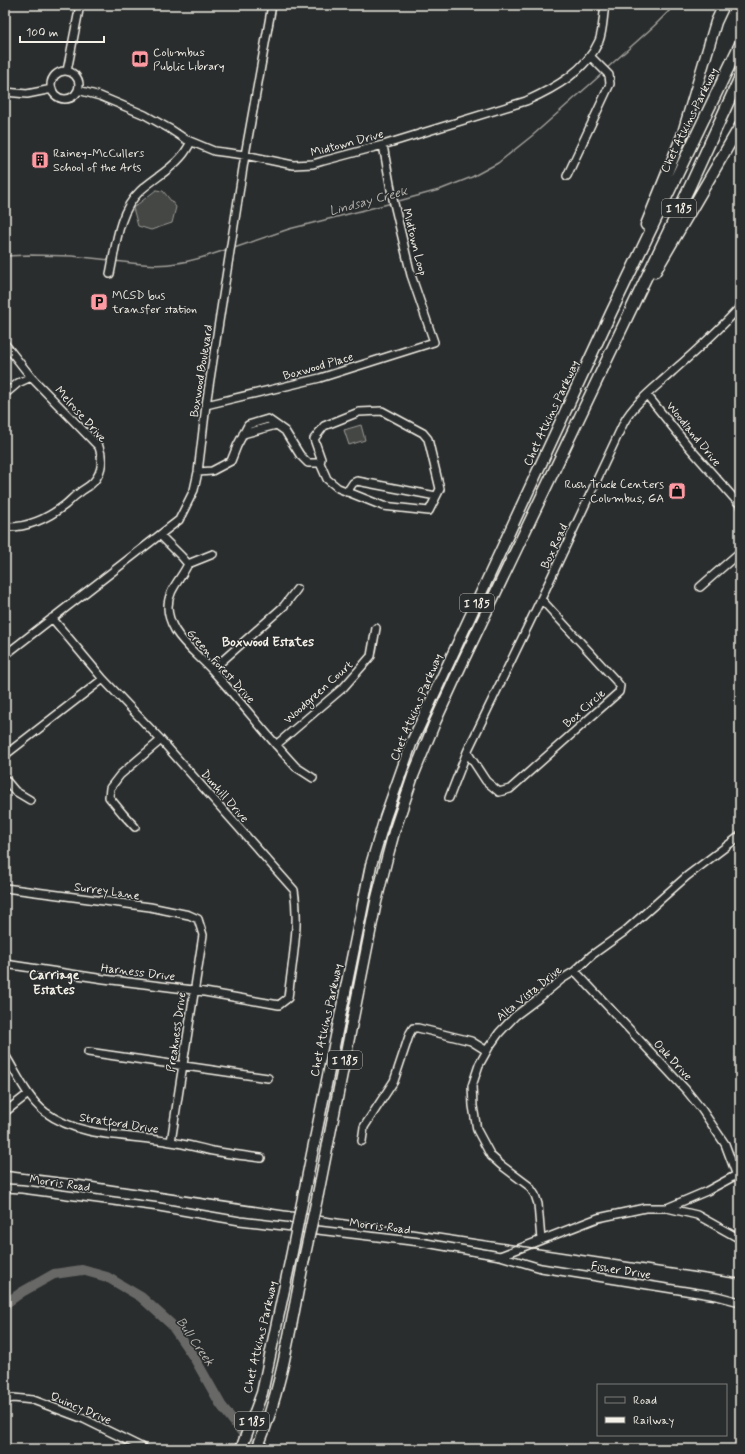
<svg xmlns="http://www.w3.org/2000/svg" width="745" height="1454" viewBox="0 0 745 1454" font-family="Mynerve,sans-serif">
<rect width="100%" height="100%" fill="#2a2d2e"/>
<filter id="ink" filterUnits="userSpaceOnUse"><feTurbulence type="fractalNoise" baseFrequency=".025" numOctaves="2"/><feDisplacementMap in="SourceGraphic" scale="8" xChannelSelector="R" yChannelSelector="G"/><feConvolveMatrix kernelMatrix="1 2 1 2 8 2 1 2 1" color-interpolation-filters="sRGB"/></filter>
<g filter="url(#ink)">
<path fill="#444645" stroke="#9c9c96" d="M 156,190 L 163,191 L 176,207 L 172,223 L 151,230 L 138,226 L 133,208 Z
M 361,425 L 365,440 L 349,445 L 344,430 Z"/>
<g fill="none" stroke-linecap="round" stroke-linejoin="round">
<path stroke="#9f9f9a" stroke-width="1.5" d="M 606,69 L 654,26 L 675,5
M 395,202 L 439,190 L 472,177 L 498,163 L 533,135 L 604,72
M 234,248 L 289,229 L 392,203
M 5,256 L 30,255 L 72,256 L 110,260
M 114,261 C 134,263 156,267 177,263 C 194,261 211,255 228,249"/>
<path stroke="#676866" stroke-width="10" d="M 5,1304 L 22,1292 L 54,1274 L 82,1270 L 107,1277 L 141,1297 L 171,1324 L 195,1359 L 221,1405 L 255,1449"/>
<defs>
<path id="minor" d="M 67,71 L 80,5
M51 85a14 14 0 1 1 28 0a14 14 0 1 1-28 0Z
M 78,90 L 100,96 L 145,115 L 170,129 L 185,139 L 214,151 L 245,155 L 293,165 L 313,164 L 323,161 L 383,145 L 526,101 C 555,88 586,71 599,41 C 603,31 603,17 605,5
M 5,92 L 27,94 L 52,89
M 567,176 L 610,84 L 609,75 L 591,57
M 110,274 C 116,246 118,212 140,191 C 153,179 169,171 181,157 C 185,153 188,147 191,142
M 5,344 L 31,377 L 99,447 C 104,461 102,476 89,486 C 86,488 82,490 79,493 C 74,496 70,501 65,505 C 48,518 27,528 5,527
M 5,394 L 18,383 L 31,377
M 647,395 L 688,446 L 740,505
M 206,405 L 320,378 L 434,342 L 411,275 L 392,195 L 383,145
M 382,411 L 423,433 L 428,439 L 440,489 L 429,511 L 383,506 L 338,488 L 327,479 L 320,463 L 321,459 L 314,439 L 324,426 L 359,412 Z
M 243,434 L 276,425
M 198,472 L 212,471 L 231,461 L 237,446 L 248,425 L 268,419 L 285,431 L 300,455 L 308,463 L 320,463
M 347,492 L 353,483 L 357,481 L 436,496
M 160,535 L 182,557 L 188,564
M 188,564 C 181,579 168,590 168,607 C 168,616 171,623 175,630 C 185,646 200,657 212,670 C 241,702 267,736 296,767 L 313,778
M 188,564 L 213,554
M 700,587 L 740,552
M 541,599 L 616,681 L 620,686 L 619,692 L 510,789 L 499,792 L 486,781 L 467,752 L 541,599 L 624,422 C 635,402 656,387 673,371 C 696,351 719,330 740,307
M 5,655 L 179,520 L 194,490 L 198,472 L 206,405 L 245,155 L 272,5
M 212,670 L 284,606 L 297,589
M 276,745 L 344,687 L 358,671 L 371,656 L 376,628
M 5,755 L 103,679
M 5,779 L 15,791 L 30,800
M 449,798 L 467,752
M 135,827 L 123,814 L 109,797 L 110,788 L 120,775 L 161,740
M 5,888 L 150,907 L 189,915 L 198,919 L 203,935 L 171,1142
M 5,964 L 104,979 L 193,990 L 279,1005 L 288,998 C 292,963 300,925 294,890 L 161,740 L 103,679 L 52,618
M 575,971 L 686,1090 L 702,1110 L 725,1144 L 737,1176
M 88,1052 L 268,1078
M 5,1055 C 17,1074 27,1098 45,1112 C 82,1139 128,1134 171,1142 C 185,1144 199,1148 213,1151 C 229,1154 245,1156 261,1158
M 5,1112 L 28,1094
M 362,1141 L 364,1127 L 394,1081 L 410,1033 L 413,1028 L 418,1028 L 471,1041 L 487,1051
M 5,1188 L 22,1189 L 159,1207 L 240,1221 L 420,1242 L 500,1256 L 598,1218 L 645,1208 L 667,1208 L 697,1215 L 740,1239
M 667,1208 L 707,1191 L 740,1173
M 541,1240 L 538,1204 L 535,1195 L 529,1186 L 501,1165 L 491,1156 L 477,1130 L 473,1106 L 472,1086 L 479,1065 L 489,1047 L 499,1033 L 515,1016 L 539,998 L 562,979 L 575,971 L 592,955 L 624,932 L 687,876 L 740,836
M 500,1256 L 541,1268 L 717,1296 L 740,1302
M 5,1400 L 13,1398 L 33,1400 L 84,1419 L 145,1449"/>
<path id="highway" d="M 646,225 L 682,136 L 716,22 L 724,5
M 655,272 L 740,126
M 304,1193 L 371,865 L 385,818 L 411,744 L 611,313 L 740,44
M 318,1194 L 376,902 L 386,862 L 394,832 L 413,776 L 435,722 L 463,661 L 690,186 L 740,77
M 241,1449 L 262,1393 L 291,1257
M 257,1449 C 282,1389 291,1323 304,1259"/>
</defs>
<use href="#minor" stroke="#f4f1e8" stroke-width="10"/>
<use href="#highway" stroke="#f4f1e8" stroke-width="13"/>
<use href="#minor" stroke="#2a2d2e" stroke-width="7"/>
<use href="#highway" stroke="#2a2d2e" stroke-width="10"/>
<path stroke="#f4f1e8" stroke-width="1.5" d="M 5,1171 L 78,1180 L 740,1279"/>
<defs>
<path id="highway-bridge" d="M 291,1257 L 304,1193
M 304,1259 L 318,1194"/>
</defs>
<use href="#highway-bridge" stroke="#f4f1e8" stroke-width="13" stroke-linecap="butt"/>
<use href="#highway-bridge" stroke="#2a2d2e" stroke-width="10"/>
</g>
</g>
<defs>
<symbol id="library-square" viewBox="-11 -11 22 22"><rect x="-9" y="-9" width="18" height="18" rx="4" fill="#ff9aa2" stroke="#2a2d2e"/><path d="M-6-4Q-3-5.5-.7-3.5V5Q-3 3-6 4ZM6-4Q3-5.5 .7-3.5V5Q3 3 6 4Z" fill="#111"/></symbol>
<symbol id="building-square" viewBox="-11 -11 22 22"><rect x="-9" y="-9" width="18" height="18" rx="4" fill="#ff9aa2" stroke="#2a2d2e"/><path d="M-4-6H4V6H1V3H-1V6H-4ZM-2.5-4.3h1.7v1.8h-1.7ZM.8-4.3h1.7v1.8H.8ZM-2.5-1h1.7V.8h-1.7ZM.8-1h1.7V.8H.8Z" fill="#111"/></symbol>
<symbol id="parking-square" viewBox="-11 -11 22 22"><rect x="-9" y="-9" width="18" height="18" rx="4" fill="#ff9aa2" stroke="#2a2d2e"/><path d="M-3.5-5.5H1a3.5 3.5 0 0 1 0 7H-1V5.5H-3.5ZM-1-3.4V-.6H.8a1.4 1.4 0 0 0 0-2.8Z" fill="#111"/></symbol>
<symbol id="shop-square" viewBox="-11 -11 22 22"><rect x="-9" y="-9" width="18" height="18" rx="4" fill="#ff9aa2" stroke="#2a2d2e"/><path d="M-5-2.5h2.3a2.7 3.5 0 0 1 5.4 0H5L5.5 6h-11ZM-1.5-2.5h3a1.5 2.3 0 0 0-3 0Z" fill="#111"/></symbol>
</defs>
<g fill-rule="evenodd">
<use href="#library-square" x="130" y="49" width="20" height="20"/>
<use href="#building-square" x="30" y="150" width="20" height="20"/>
<use href="#parking-square" x="89" y="292" width="20" height="20"/>
<use href="#shop-square" x="667" y="481" width="20" height="20"/>
</g>
<g text-anchor="middle" stroke-width="3" stroke-linejoin="round" paint-order="stroke">
<g fill="#2a2d2e" stroke="#b7b6b0" stroke-width="1">
<rect x="662" y="199" width="34" height="18" rx="3"/>
<rect x="460" y="594" width="34" height="18" rx="3"/>
<rect x="328" y="1051" width="34" height="18" rx="3"/>
<rect x="235" y="1412" width="34" height="18" rx="3"/>
</g>
<g font-size="11" font-weight="bold" fill="#f4f1e8">
<text x="679" y="212">I 185</text>
<text x="477" y="607">I 185</text>
<text x="345" y="1064">I 185</text>
<text x="252" y="1425">I 185</text>
</g>
<g font-size="12" fill="#f4f1e8" stroke="#2a2d2e" text-anchor="start">
<text x="153" y="56">Columbus<tspan x="153" dy="14">Public Library</tspan></text>
<text x="53" y="157">Rainey-McCullers<tspan x="53" dy="14">School of the Arts</tspan></text>
<text x="112" y="299">MCSD bus<tspan x="112" dy="14">transfer station</tspan></text>
<text x="664" y="488" text-anchor="end">Rush Truck Centers<tspan x="664" dy="14">– Columbus, GA</tspan></text>
</g>
<g font-size="12" fill="#f4f1e8" stroke="#2a2d2e">
<text transform="translate(689 120) rotate(-64)" y="4">Chet Atkins Parkway</text>
<text transform="translate(347 143) rotate(-15)" y="4">Midtown Drive</text>
<text transform="translate(415 242) rotate(76)" y="4">Midtown Loop</text>
<text transform="translate(318 366) rotate(-16)" y="4">Boxwood Place</text>
<text transform="translate(201 371) rotate(-81)" y="4">Boxwood Boulevard</text>
<text transform="translate(551 413) rotate(-65)" y="4">Chet Atkins Parkway</text>
<text transform="translate(81 414) rotate(48)" y="4">Melrose Drive</text>
<text transform="translate(694 434) rotate(51)" y="4">Woodland Drive</text>
<text transform="translate(554 546) rotate(-65)" y="4">Box Road</text>
<text transform="translate(221 666) rotate(48)" y="4">Green Forest Drive</text>
<text transform="translate(318 692) rotate(-42)" y="4">Woodgreen Court</text>
<text transform="translate(416 707) rotate(-67)" y="4">Chet Atkins Parkway</text>
<text transform="translate(584 708) rotate(-41)" y="4">Box Circle</text>
<text transform="translate(225 796) rotate(49)" y="4">Dunhill Drive</text>
<text transform="translate(107 891) rotate(8)" y="4">Surrey Lane</text>
<text transform="translate(138 972) rotate(7)" y="4">Harness Drive</text>
<text transform="translate(529 993) rotate(-39)" y="4">Alta Vista Drive</text>
<text transform="translate(326 1020) rotate(-78)" y="4">Chet Atkins Parkway</text>
<text transform="translate(176 1032) rotate(-82)" y="4">Preakness Drive</text>
<text transform="translate(673 1060) rotate(47)" y="4">Oak Drive</text>
<text transform="translate(119 1123) rotate(9)" y="4">Stratford Drive</text>
<text transform="translate(60 1183) rotate(8)" y="4">Morris Road</text>
<text transform="translate(380 1226) rotate(7)" y="4">Morris Road</text>
<text transform="translate(621 1270) rotate(9)" y="4">Fisher Drive</text>
<text transform="translate(260 1337) rotate(-77)" y="4">Chet Atkins Parkway</text>
<text transform="translate(81 1408) rotate(23)" y="4">Quincy Drive</text>
</g>
<g font-size="13" font-style="italic" fill="#b5b3ae" stroke="#2a2d2e">
<text transform="translate(368 200) rotate(-15)" y="5">Lindsay Creek</text>
<text transform="translate(196 1341) rotate(55)" y="5">Bull Creek</text>
</g>
<g font-size="13" font-weight="bold" fill="#f4f1e8" stroke="#2a2d2e">
<text x="268" y="646">Boxwood Estates</text>
<text x="54" y="979">Carriage<tspan x="54" dy="15">Estates</tspan></text>
</g>
</g>
<rect width="745" height="1454" fill="none" stroke="#2a2d2e" stroke-width="20"/>
<rect x="10" y="10" width="725" height="1434" fill="none" stroke="#f4f1e8" stroke-width="1.5" filter="url(#ink)"/>
<rect x="597" y="1384" width="130" height="52" fill="#2a2d2e" stroke="#7b7b78"/>
<rect x="605" y="1397" width="20" height="6" fill="#2a2d2e" stroke="#7b7b78"/>
<text x="633" y="1404" font-size="12" fill="#f4f1e8">Road</text>
<rect x="605" y="1417" width="20" height="6" fill="#f4f1e8" stroke="#7b7b78"/>
<text x="633" y="1424" font-size="12" fill="#f4f1e8">Railway</text>
<path d="M20 36v6h84v-6" fill="none" stroke="#f4f1e8" stroke-width="2"/>
<text x="26" y="36" font-size="12" fill="#f4f1e8" stroke="#2a2d2e" stroke-width="3" paint-order="stroke">100 m</text>
</svg>
